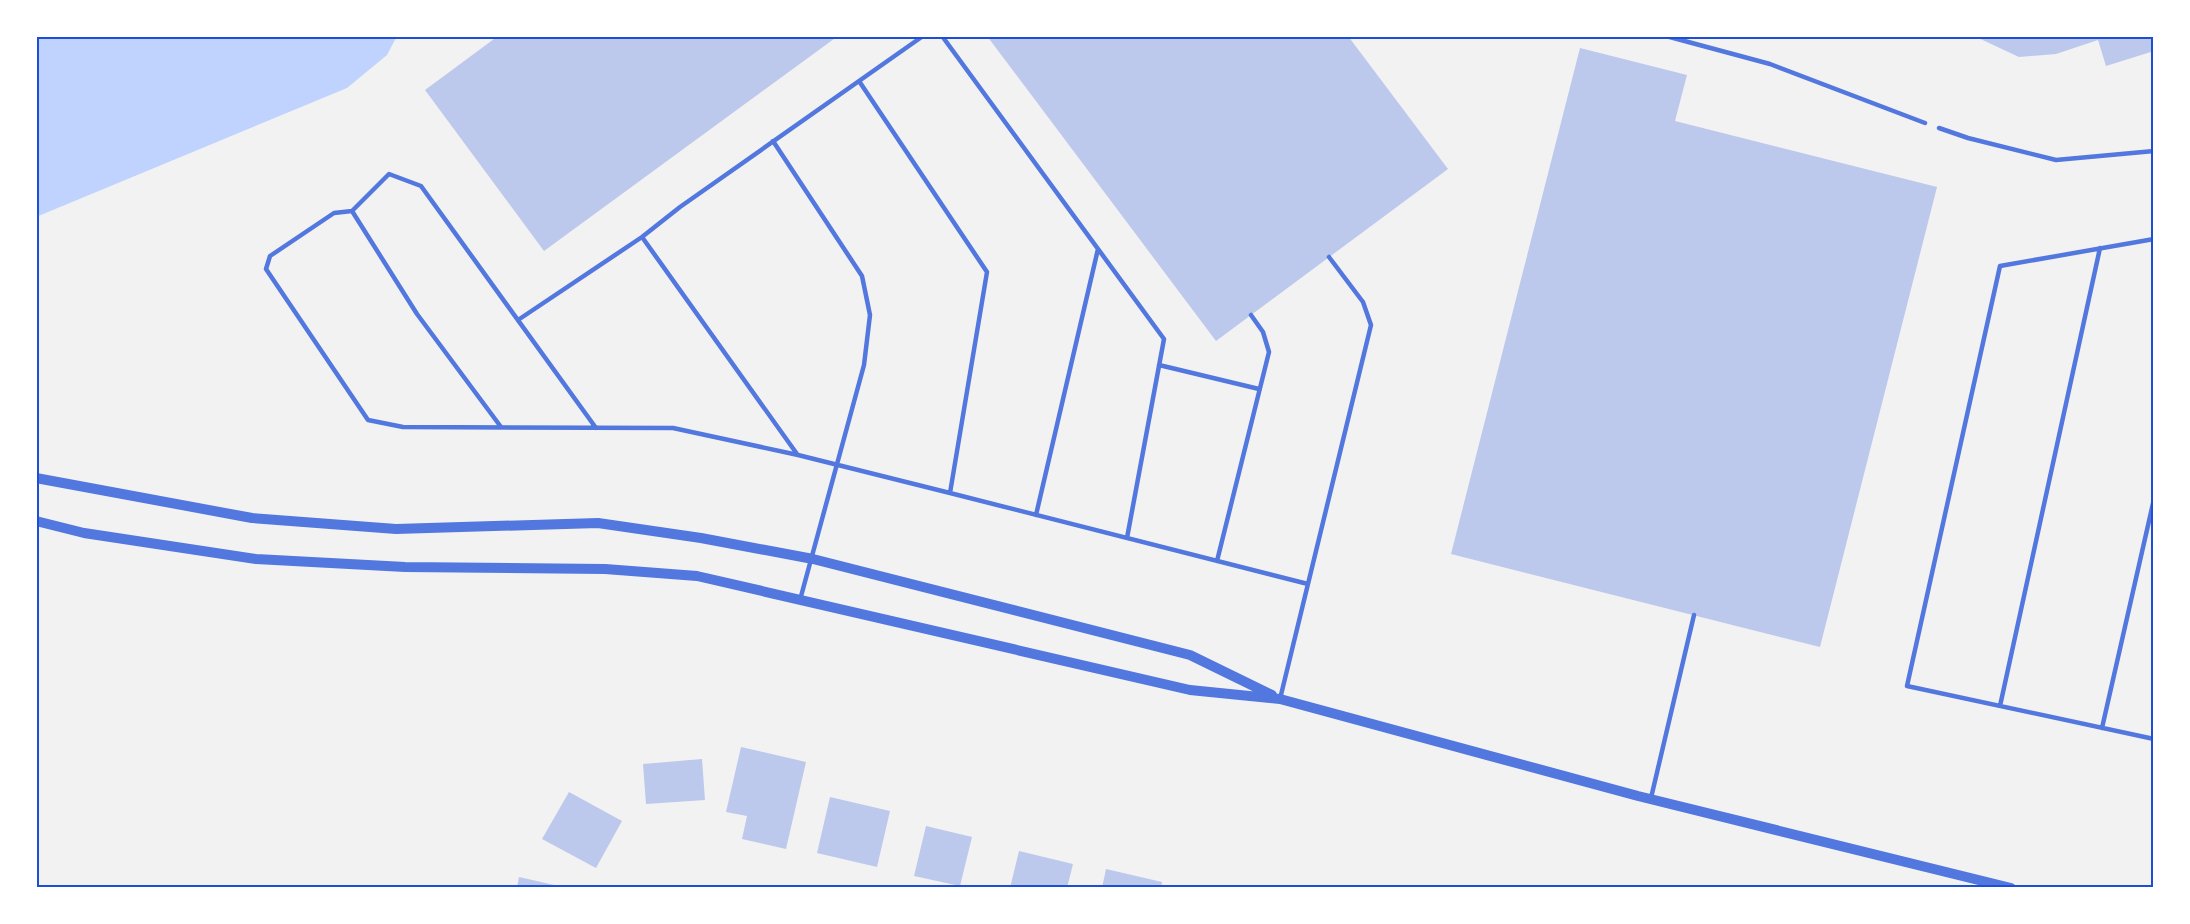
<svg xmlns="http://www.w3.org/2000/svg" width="2190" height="924" viewBox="0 0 2190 924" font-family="Overpass,sans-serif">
<rect width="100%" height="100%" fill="#f2f2f2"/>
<path fill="#bfd3fe" d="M 36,36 L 397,36 L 387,55 L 347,88 L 36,217 Z"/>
<path fill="#bdc9ec" d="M 498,36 L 838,36 L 544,251 L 425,90 Z
M 987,36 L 1348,36 L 1448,169 L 1216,341 Z
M 1974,36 L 2154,36 L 2154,51 L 2106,66 L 2098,40 L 2056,54 L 2019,57 Z
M 1580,48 L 1687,75 L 1675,121 L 1937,187 L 1820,647 L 1451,554 Z
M 741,747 L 806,762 L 786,849 L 742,839 L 747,816 L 726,812 Z
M 702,759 L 705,800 L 646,804 L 643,764 Z
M 569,792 L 622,821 L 596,868 L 542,839 Z
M 830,797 L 890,811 L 877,867 L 817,853 Z
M 926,826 L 972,837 L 960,886 L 914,876 Z
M 1019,851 L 1073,864 L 1067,888 L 1010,888 Z
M 1106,869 L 1162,882 L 1161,888 L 1102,888 Z
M 519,877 L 563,887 L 562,888 L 517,888 Z"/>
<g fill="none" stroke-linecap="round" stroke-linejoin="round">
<path stroke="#5277de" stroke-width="4.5" d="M 942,36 L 1164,339 L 1127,538
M 1666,36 L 1770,64 L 1925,123
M 859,81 L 987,272 L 950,493
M 1939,128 L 1968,138 L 2056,160 L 2154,151
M 773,141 L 862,276 L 870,315 L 864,365 L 800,600
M 352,211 L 417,314 L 501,427
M 642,237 L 797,454
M 2154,239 L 2000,266 L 1907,686 L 2154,739
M 518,320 L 642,237 L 680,207 L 923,36
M 1159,365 L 1259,389
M 596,428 L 421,186 L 389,174 L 352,211 L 334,213 L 270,256 L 266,269 L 368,420 L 403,427 L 673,428 L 798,455 L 950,493 L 1308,584
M 1036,515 L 1098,249
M 1217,561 L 1269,352 L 1263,332 L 1251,315
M 1280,699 L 1371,325 L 1363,302 L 1329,257
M 2000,706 L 2100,248
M 2102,728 L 2154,499
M 1651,798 L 1694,615"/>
<path stroke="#5277de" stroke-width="10" d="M 36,478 L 252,518 L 396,529 L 598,523 L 701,538 L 813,559 L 1190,655 L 1272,695
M 36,521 L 84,533 L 256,559 L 405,567 L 605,569 L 697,576 L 1190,690 L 1280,699 L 1638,796 L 2011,888"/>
</g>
<rect width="2190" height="924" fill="none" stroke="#ffffff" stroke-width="75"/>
<rect x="38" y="38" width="2114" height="848" fill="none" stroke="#1d4ed8" stroke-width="2"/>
</svg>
